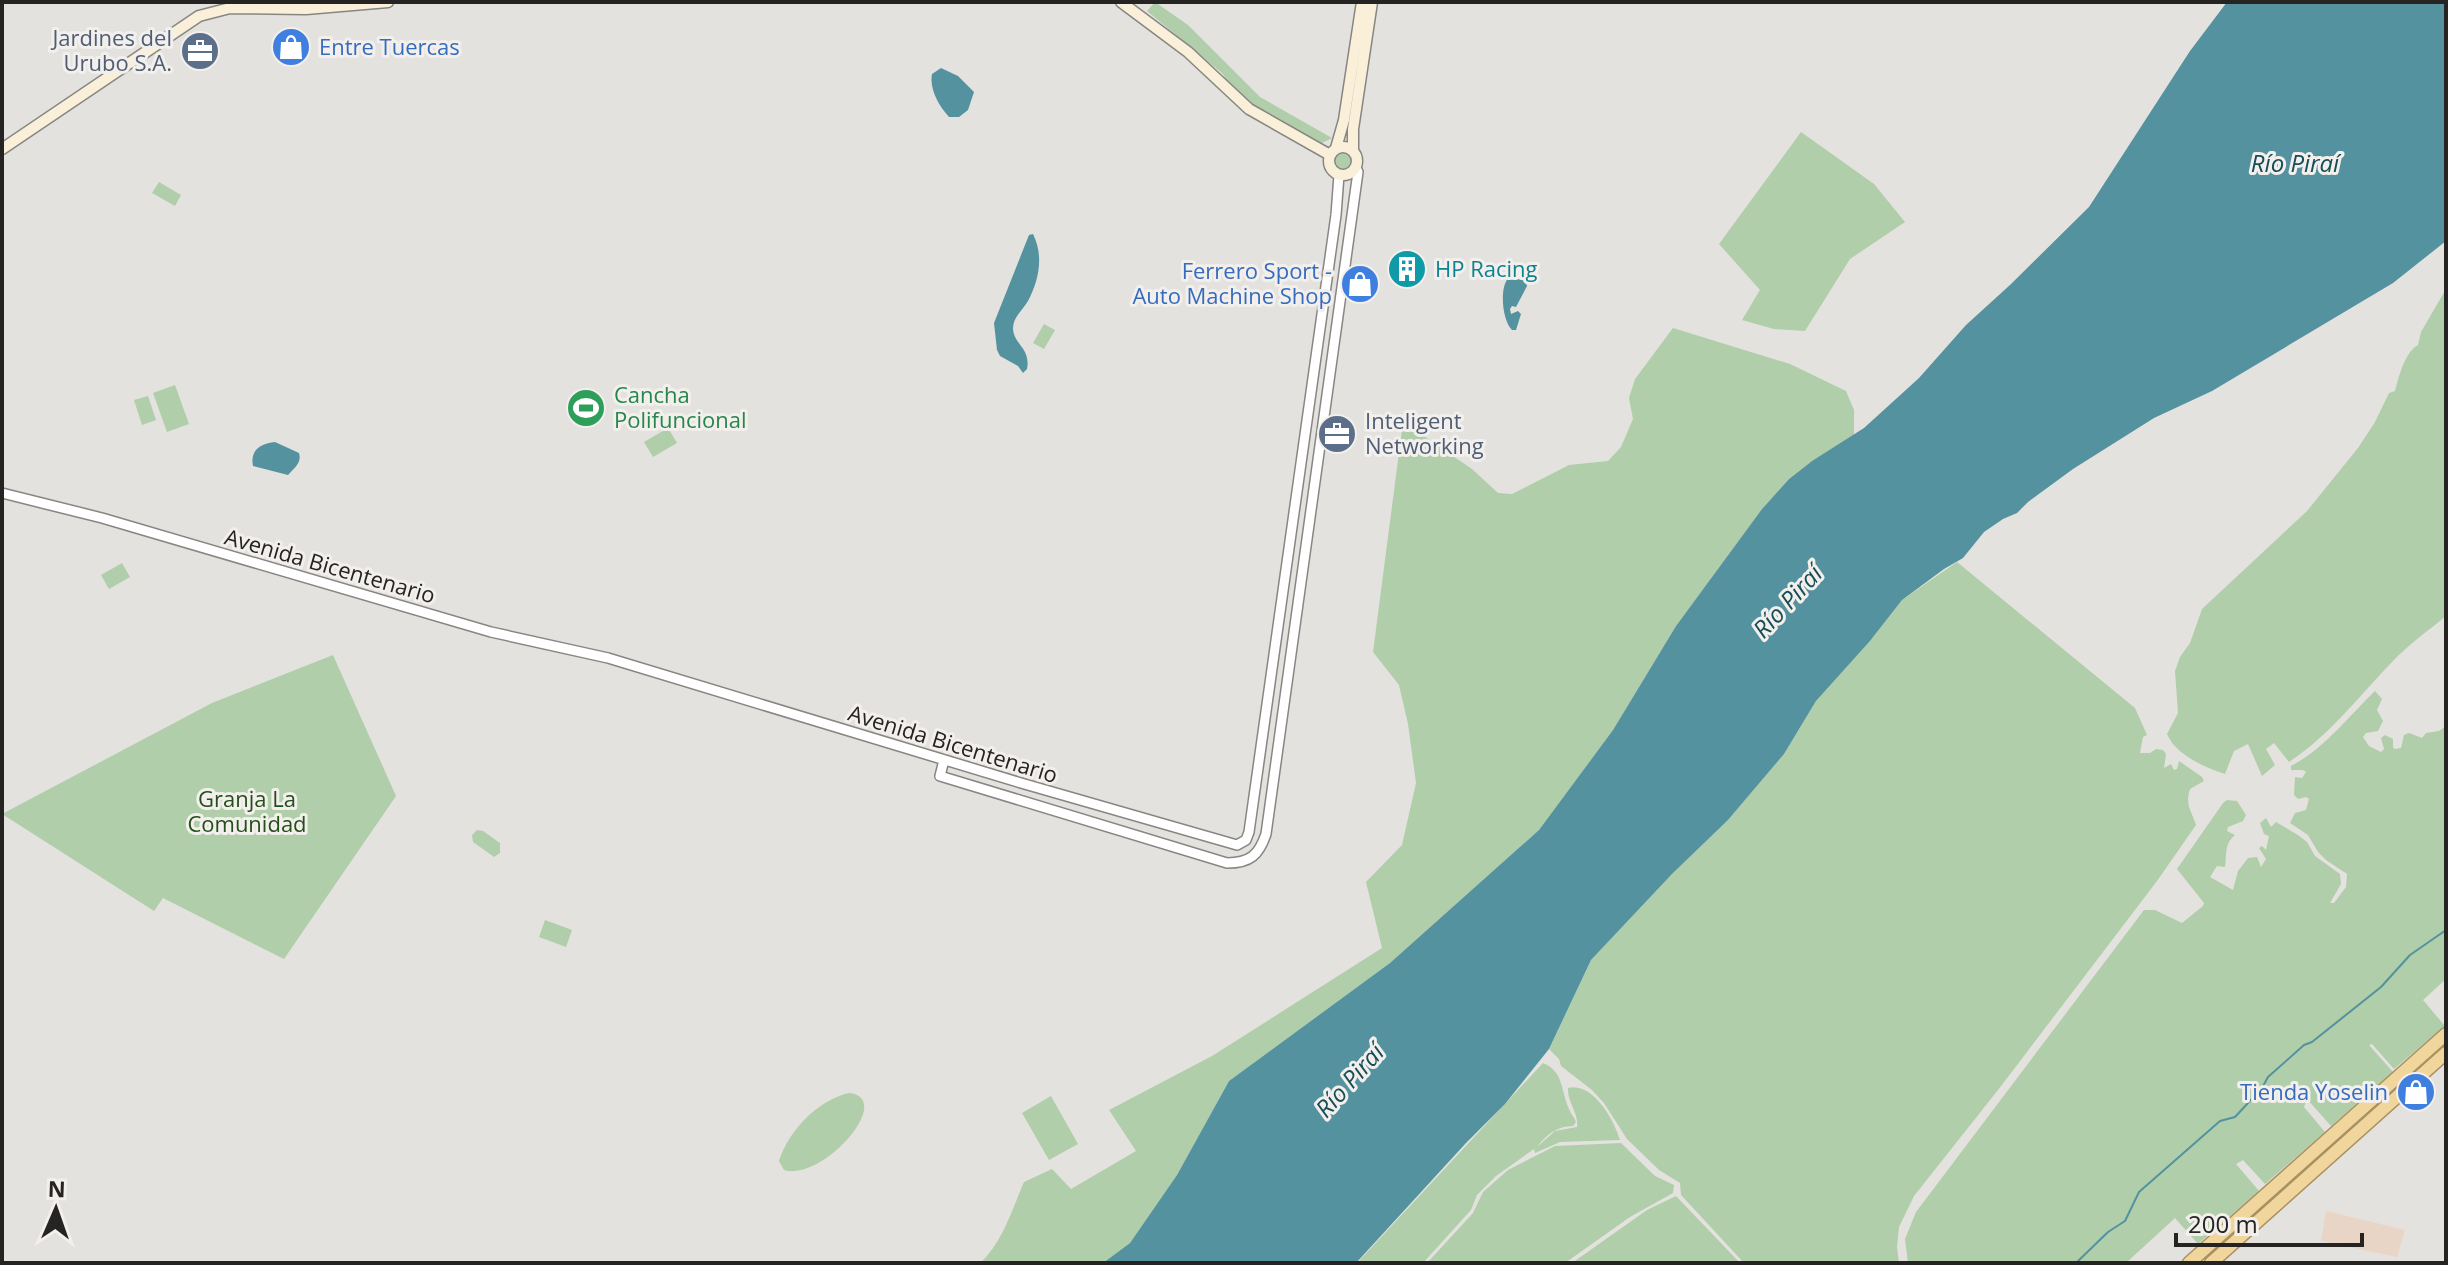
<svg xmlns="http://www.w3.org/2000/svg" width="2448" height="1265" viewBox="0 0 2448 1265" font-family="'Open Sans',sans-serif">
<rect width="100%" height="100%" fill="#e4e2de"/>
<path fill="#e8d5c5" d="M 2326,1211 L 2405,1230 L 2397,1257 L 2321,1241 Z"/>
<path fill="#b0cea9" d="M 1155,2 L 1188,25 L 1260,97 L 1332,138 L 1322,143 C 1290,126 1241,108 1223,74 L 1147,11 Z
M 1801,132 L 1874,184 L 1905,222 L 1850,259 L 1805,331 L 1774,329 L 1742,320 L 1760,290 L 1719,244 Z
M1334 160a10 10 0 1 1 20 0a10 10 0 1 1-20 0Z
M 159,182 L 181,195 L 175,206 L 152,193 Z
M 2446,289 L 2446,616 C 2428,631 2409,644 2393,661 C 2359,696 2330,735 2289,762 L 2274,743 L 2266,749 L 2275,765 L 2262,776 L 2248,744 L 2234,751 L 2225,774 C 2205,768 2175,754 2167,734 L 2178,713 L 2175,671 L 2180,657 L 2190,643 L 2202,609 L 2307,511 L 2358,448 L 2375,422 L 2389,393 L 2395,391 C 2399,376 2405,352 2418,345 L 2421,332 Z
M 1044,324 L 1055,330 L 1044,349 L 1033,343 Z
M 1673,328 L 1790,364 L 1846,391 L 1854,410 L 1854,436 L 1812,461 L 1789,479 L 1762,509 L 1676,626 L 1613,730 L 1539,830 L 1390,963 L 1229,1081 L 1177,1175 L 1130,1243 L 1103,1263 L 980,1263 C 1002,1244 1013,1207 1024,1182 L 1052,1169 L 1071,1189 L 1136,1151 L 1109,1110 L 1212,1056 L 1382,948 L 1366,882 L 1402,845 L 1416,783 L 1408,724 L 1399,685 L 1373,652 L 1403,422 L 1472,469 L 1498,493 L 1512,494 L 1569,465 L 1608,461 L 1621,447 L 1633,419 L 1629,398 L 1635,379 Z
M 175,385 L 189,424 L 167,432 L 153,393 Z
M 148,396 L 156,420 L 142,425 L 134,400 Z
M 570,398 L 603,400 L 602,418 L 569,416 Z
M 668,428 L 677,443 L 653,457 L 644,442 Z
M 1957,562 L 2135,708 L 2147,735 L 2143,737 L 2140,753 L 2150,753 L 2156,749 L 2163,750 L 2166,754 L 2164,768 L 2171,764 L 2174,770 L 2177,769 L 2179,761 L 2202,777 L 2204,781 L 2190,789 C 2185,805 2191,810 2196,825 L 2157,881 L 1998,1090 L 1914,1196 L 1899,1227 L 1897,1247 L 1899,1263 L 1744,1263 L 1681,1195 L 1680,1183 L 1659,1170 L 1627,1139 L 1604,1103 L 1592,1090 L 1561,1066 L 1559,1059 L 1549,1049 L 1591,960 L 1672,874 L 1728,820 L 1784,754 L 1816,701 L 1870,641 L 1902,600 Z
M 122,563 L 130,577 L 109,589 L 101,575 Z
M 333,655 L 396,796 L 284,959 L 163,898 L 154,911 L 2,814 L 212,703 Z
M 2375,691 L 2382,699 L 2377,710 L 2383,721 L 2378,731 L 2366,733 L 2363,737 L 2369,746 L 2381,752 L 2384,749 L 2381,738 L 2385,735 L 2393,739 L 2393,748 L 2396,749 L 2401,748 L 2404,735 L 2409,733 L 2422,738 L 2426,733 L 2439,731 L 2446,726 L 2446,979 L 2423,1000 L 2445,1026 L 2394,1069 L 2372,1044 L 2369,1045 L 2393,1072 L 2331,1126 L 2307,1099 L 2304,1107 L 2325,1132 L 2265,1184 L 2243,1160 L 2236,1164 L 2259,1191 L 2198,1244 L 2175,1218 L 2126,1263 L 1908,1263 L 1905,1239 L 1916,1212 L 2144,910 L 2155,910 L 2182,923 L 2203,906 L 2204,903 L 2177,869 L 2223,803 L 2227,800 L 2237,801 L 2246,815 L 2243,821 L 2228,827 L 2227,831 L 2235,835 C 2224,844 2227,854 2225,867 L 2217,866 L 2210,877 L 2233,890 L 2238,871 L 2248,858 L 2257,857 L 2261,867 L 2266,859 L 2259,848 L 2262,846 L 2266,850 L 2269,836 L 2264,834 L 2260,823 L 2266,818 L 2271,827 L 2276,822 L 2298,835 L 2307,842 L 2315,856 L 2340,874 L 2341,884 L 2330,903 L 2334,903 L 2346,887 L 2347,874 L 2326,860 L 2318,852 L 2308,835 L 2290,823 L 2295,813 L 2306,810 L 2309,799 L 2306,797 L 2298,799 L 2294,795 L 2295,777 L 2302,778 L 2306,772 L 2303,770 L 2291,770 L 2291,766 C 2325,748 2348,717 2375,691 Z
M 477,830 L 483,831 L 500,843 L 500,853 L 494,857 L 473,842 L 472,835 Z
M 545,920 L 572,930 L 566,947 L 539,937 Z
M 1543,1063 C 1564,1071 1561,1092 1569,1109 C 1571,1114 1574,1117 1576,1122 L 1573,1126 C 1557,1126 1546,1135 1537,1147 L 1555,1131 L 1577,1127 C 1579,1113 1567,1102 1568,1088 C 1593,1082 1614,1120 1620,1140 L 1560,1142 L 1535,1153 L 1534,1149 L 1496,1176 L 1477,1195 L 1471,1210 L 1423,1263 L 1357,1263 Z
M 849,1093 C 896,1098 823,1182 784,1170 L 779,1161 C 789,1130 818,1100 849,1093 Z
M 1051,1096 L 1078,1144 L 1049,1160 L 1022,1113 Z
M 1621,1143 L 1655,1176 L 1674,1185 L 1673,1193 L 1630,1217 L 1565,1263 L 1427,1263 L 1473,1213 L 1483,1192 L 1508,1170 L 1555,1146 Z
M 1676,1196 L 1740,1263 L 1572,1263 L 1647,1210 Z"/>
<path fill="#53929e" d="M 2227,2 L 2446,2 L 2446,241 L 2393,283 L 2212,391 L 2154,418 L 2073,469 L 2028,502 L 2017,513 L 2003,519 L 1984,532 L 1963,558 L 1944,569 L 1902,600 L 1870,641 L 1816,701 L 1784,754 L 1728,820 L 1672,874 L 1591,960 L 1549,1049 L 1505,1104 L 1466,1143 L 1356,1263 L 1103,1263 L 1130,1243 L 1177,1175 L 1229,1081 L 1390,963 L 1539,830 L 1613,730 L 1676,626 L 1762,509 L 1789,479 L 1812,461 L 1864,428 L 1919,378 L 1966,325 L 2010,285 L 2089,207 L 2190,51 Z
M 941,68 L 958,76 L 974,92 L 968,110 L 959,117 L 949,117 C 939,106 929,89 932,74 Z
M 1033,234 C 1044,256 1039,280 1028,301 C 1022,311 1013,317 1013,329 C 1014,345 1031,348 1027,369 L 1023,373 L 1018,366 L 1000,356 L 997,350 L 994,323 L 1029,235 Z
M 1509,277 L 1526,281 L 1527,286 L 1516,307 L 1512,306 L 1510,309 L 1511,314 L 1518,311 L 1521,314 L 1516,330 L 1512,330 C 1502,320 1499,287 1509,277 Z
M 275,442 L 299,453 C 302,463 294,468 288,475 L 253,466 C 250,450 260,444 275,442 Z"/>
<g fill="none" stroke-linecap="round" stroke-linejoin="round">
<path stroke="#53929e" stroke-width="2" d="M 2076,1263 L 2108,1232 L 2125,1221 L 2139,1192 L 2220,1121 L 2235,1117 L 2262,1088 L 2268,1077 L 2304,1045 L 2312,1042 L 2381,987 L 2410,955 L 2446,930"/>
<defs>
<path id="tertiary" d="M 2,493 L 102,518 L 491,632 L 608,658 L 1021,783 L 1237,845 L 1246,840 L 1249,832 L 1336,215 L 1339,175
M 944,760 L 940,776 L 1227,863 C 1250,863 1259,855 1266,834 L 1358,172 L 1356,168"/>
<path id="secondary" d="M 1121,2 L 1188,52 L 1249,109 L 1330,155
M1329 161a14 14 0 1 1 28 0a14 14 0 1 1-28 0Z
M 1336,148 L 1344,120 L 1362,2
M 2,149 L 199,16 L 230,8 L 306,9 L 388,2
M 1353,150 L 1353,129 L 1372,2"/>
<path id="trunk" d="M 2189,1263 L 2446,1034
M 2211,1263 L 2446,1053"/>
</defs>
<use href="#tertiary" stroke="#888683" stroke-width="12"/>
<use href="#secondary" stroke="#888683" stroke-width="13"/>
<use href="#trunk" stroke="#a79161" stroke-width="15"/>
<use href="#tertiary" stroke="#fff" stroke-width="9"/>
<use href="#secondary" stroke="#faf0da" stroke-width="10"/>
<use href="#trunk" stroke="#f0d69c" stroke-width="12"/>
</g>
<defs>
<symbol id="shop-disc" viewBox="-11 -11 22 22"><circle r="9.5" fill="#3f7fe0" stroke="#f2efec"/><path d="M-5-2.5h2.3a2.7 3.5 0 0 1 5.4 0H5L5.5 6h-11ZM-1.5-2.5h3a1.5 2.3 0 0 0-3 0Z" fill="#fff"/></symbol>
<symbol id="office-disc" viewBox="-11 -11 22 22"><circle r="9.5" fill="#5c6f8a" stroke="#f2efec"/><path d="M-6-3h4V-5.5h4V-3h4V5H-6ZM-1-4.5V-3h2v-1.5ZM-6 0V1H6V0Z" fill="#fff"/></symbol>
<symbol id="building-disc" viewBox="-11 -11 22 22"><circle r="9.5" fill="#0f9aa8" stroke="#f2efec"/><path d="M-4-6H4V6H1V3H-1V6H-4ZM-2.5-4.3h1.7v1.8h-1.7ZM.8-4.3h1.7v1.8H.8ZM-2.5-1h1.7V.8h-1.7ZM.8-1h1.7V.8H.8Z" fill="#fff"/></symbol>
<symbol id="stadium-disc" viewBox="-11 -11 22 22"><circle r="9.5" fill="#2e9e5b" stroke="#f2efec"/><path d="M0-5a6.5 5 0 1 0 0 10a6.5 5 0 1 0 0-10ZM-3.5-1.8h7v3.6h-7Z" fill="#fff"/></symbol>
</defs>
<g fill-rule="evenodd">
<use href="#shop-disc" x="269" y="25" width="44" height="44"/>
<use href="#office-disc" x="178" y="29" width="44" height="44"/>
<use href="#building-disc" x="1385" y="247" width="44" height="44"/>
<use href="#shop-disc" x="1338" y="262" width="44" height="44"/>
<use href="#stadium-disc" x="564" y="386" width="44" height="44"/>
<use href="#office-disc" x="1315" y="412" width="44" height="44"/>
<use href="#shop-disc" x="2394" y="1070" width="44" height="44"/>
</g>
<g text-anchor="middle" stroke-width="6" stroke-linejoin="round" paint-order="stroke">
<g font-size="22" fill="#4e5e75" stroke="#f2efec" text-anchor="end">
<text x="172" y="46">Jardines del<tspan x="172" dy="25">Urubo S.A.</tspan></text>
<text x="1365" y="429" text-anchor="start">Inteligent<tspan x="1365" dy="25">Networking</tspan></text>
</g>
<g font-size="22" fill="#366cbe" stroke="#f2efec" text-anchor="end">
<text x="319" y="55" text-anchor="start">Entre Tuercas</text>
<text x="1332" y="279">Ferrero Sport -<tspan x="1332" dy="25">Auto Machine Shop</tspan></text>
<text x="2388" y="1100">Tienda Yoselin</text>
</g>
<g font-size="22" fill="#0d838f" stroke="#f2efec" text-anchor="start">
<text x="1435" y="277">HP Racing</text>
</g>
<g font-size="22" fill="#27864d" stroke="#f2efec" text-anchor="start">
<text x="614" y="403">Cancha<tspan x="614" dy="25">Polifuncional</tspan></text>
</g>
<g font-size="22" fill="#252423" stroke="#f2efec">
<text transform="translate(330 566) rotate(16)" y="8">Avenida Bicentenario</text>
<text transform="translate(953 744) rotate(17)" y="8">Avenida Bicentenario</text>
</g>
<g font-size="22" fill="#234f18" stroke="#f2efec">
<text x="247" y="807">Granja La<tspan x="247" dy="25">Comunidad</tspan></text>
</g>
<g font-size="24" font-style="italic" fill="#164e57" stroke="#f2efec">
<text x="2295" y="172">Río Piraí</text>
<text transform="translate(1788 602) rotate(-47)" y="8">Río Piraí</text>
<text transform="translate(1350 1081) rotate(-48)" y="8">Río Piraí</text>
</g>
</g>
<rect width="2448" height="1265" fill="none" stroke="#252423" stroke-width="8"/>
<g transform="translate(56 1209) rotate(2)" stroke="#f2efec" stroke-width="6" paint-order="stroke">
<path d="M0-6L14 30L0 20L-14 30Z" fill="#252423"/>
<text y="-12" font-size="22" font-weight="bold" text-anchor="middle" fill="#252423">N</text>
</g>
<path d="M2176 1233v12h186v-12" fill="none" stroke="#252423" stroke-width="4"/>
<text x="2188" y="1233" font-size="24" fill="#252423" stroke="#f2efec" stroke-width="6" paint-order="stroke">200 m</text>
</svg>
